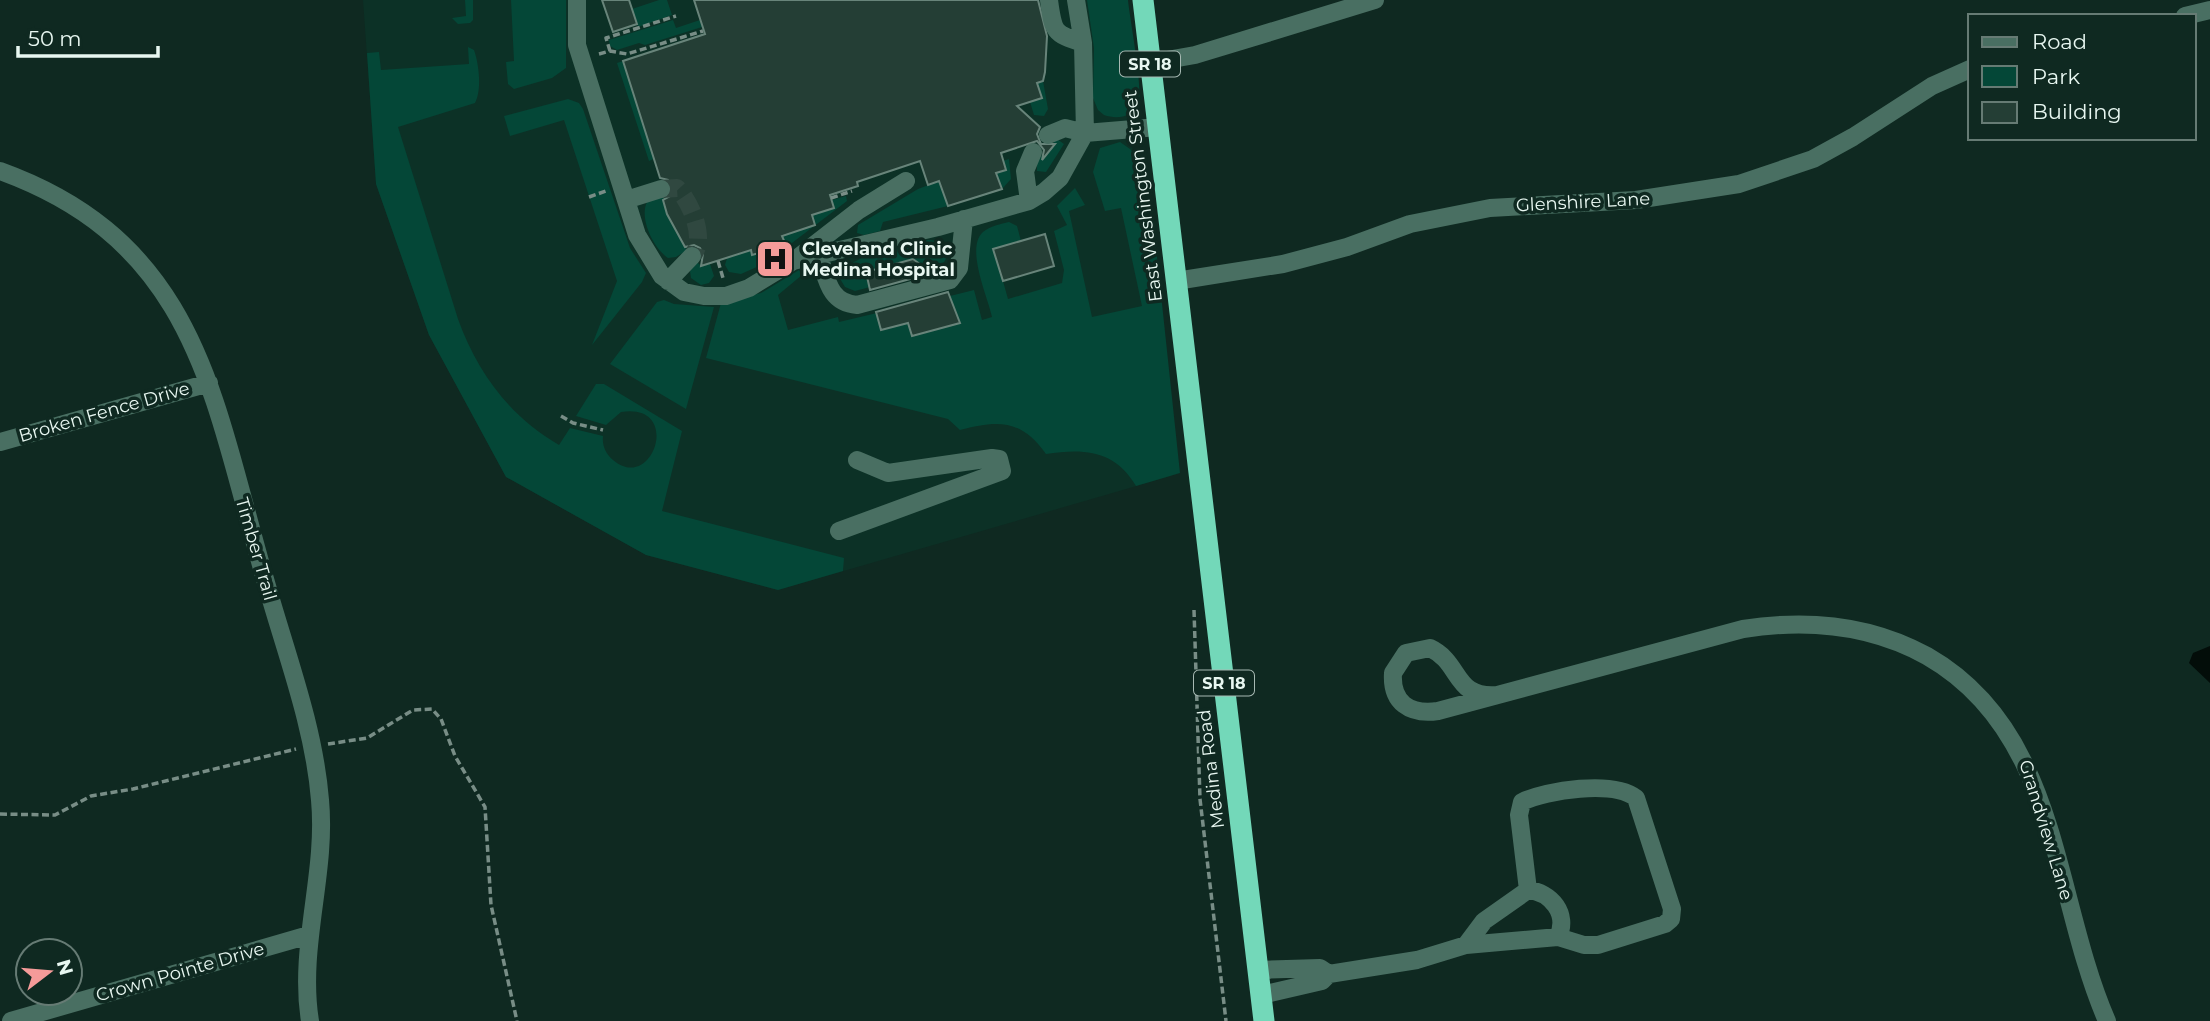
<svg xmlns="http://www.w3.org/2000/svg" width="2210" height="1021" viewBox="0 0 2210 1021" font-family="Montserrat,sans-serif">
<rect width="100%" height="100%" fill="#0f2921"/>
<path fill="#0c3126" d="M 363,0 L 1115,0 L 1171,476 L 778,590 L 646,555 L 506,477 L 429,335 L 376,184 Z"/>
<path fill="#044737" d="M 465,0 L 473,0 L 473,20 L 470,23 L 458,24 L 452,18 L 466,16 Z
M 511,0 L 566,0 L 566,68 L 552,78 L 514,89 L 508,84 L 506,62 L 514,61 Z
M 659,0 L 667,0 L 672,15 L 638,27 L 632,9 Z
M 1087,0 L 1128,0 C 1130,20 1142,83 1139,99 C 1136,117 1118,120 1104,115 L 1098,110 L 1093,98 L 1094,48 Z
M 673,20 L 676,28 L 700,20 L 702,27 L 645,45 L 639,43 L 617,50 L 610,46 L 609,40 Z
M 468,47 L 474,50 C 479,64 482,90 475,103 L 398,127 L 458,319 C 477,372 510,417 559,445 L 570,428 L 603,436 C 602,445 605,453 613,460 C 653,494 683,402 621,412 L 606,425 L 576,416 L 596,384 L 604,384 L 682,431 L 662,511 L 844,558 L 843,571 L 778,590 L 646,555 L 506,477 L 429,335 L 376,184 L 367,53 L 379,52 L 381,70 L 469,64 Z
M 623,61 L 656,158 L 649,161 L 617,63 Z
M 1043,81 L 1048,109 L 1044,116 L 1034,115 L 1030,102 L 1042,98 L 1037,83 Z
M 568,99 L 579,103 L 583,109 L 630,248 L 646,273 L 642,282 L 592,345 L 617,281 L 564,120 L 510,136 L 504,116 Z
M 1057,139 L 1064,144 L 1046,172 L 1037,171 L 1037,161 Z
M 1120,142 L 1130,149 L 1148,172 L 1180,473 L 1136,486 C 1115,450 1084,448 1046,454 C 1021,419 998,420 960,430 L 948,419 L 706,358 L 721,303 L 761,293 L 799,270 L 802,275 L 778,295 L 788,330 L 838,317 L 839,322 L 877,313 L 881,330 L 908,323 L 960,323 L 950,296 L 974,290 L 982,320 L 992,317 C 988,297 965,248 983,232 C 990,226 1001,224 1009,222 L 1017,226 L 1021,241 L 994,249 L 1008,299 L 1062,283 L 1064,270 L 1054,231 L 1067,225 L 1057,206 L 1075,188 L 1085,205 L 1069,211 L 1092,317 L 1142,306 L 1121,208 L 1105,211 L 1093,172 L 1100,148 Z
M 1009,159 L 1011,179 L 1002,189 L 996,173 L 1003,161 Z
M 939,181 L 948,206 L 883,222 L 880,231 L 864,235 L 857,233 L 858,225 L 918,189 Z
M 663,196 L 675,231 L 687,250 L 676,257 L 668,258 C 653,248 639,218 647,202 Z
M 846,196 L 847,201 L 767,262 L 764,262 L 762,253 L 785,245 L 782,236 L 815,225 L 812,215 L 834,208 L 832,200 Z
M 928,240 C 939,240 947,246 947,257 L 941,267 L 929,270 L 913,259 L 866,271 L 870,287 L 855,291 L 845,287 L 839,277 L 846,266 L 862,258 Z
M 749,247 L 752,255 L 757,254 L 759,266 L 741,274 L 729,272 L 725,265 L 727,258 L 738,254 L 737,250 Z
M 697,262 L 701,266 L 710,264 L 714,276 L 709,283 L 701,285 L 691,278 L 690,271 Z
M 664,300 L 674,304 L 714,307 L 686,409 L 610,364 L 657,302 Z"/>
<path fill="#030d09" d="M 2210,646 L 2210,683 L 2189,663 L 2193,653 Z"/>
<path fill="#243e35" stroke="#68847a" stroke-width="2" d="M 602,0 L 629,0 L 637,24 L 613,32 Z
M 694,0 L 1038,0 L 1047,36 L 1045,72 L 1043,81 L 1037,83 L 1042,98 L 1017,106 L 1040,127 L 1037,134 L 1041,144 L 1055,144 L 1042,160 L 1044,150 L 1037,141 L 1001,153 L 1006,170 L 996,173 L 1002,189 L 948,206 L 939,181 L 928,185 L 920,161 L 857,182 L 858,186 L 830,195 L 834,208 L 812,215 L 815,225 L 782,236 L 786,245 L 752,255 L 751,250 L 701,266 L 703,254 L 700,248 L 694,245 L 685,247 L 667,214 L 663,200 L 670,196 L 672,186 L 668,180 L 660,178 L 623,61 L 705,34 Z
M 1045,234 L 1054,266 L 1003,281 L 993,249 Z
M 913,259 L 932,273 L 870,290 L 866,272 Z
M 948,292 L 960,323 L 912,336 L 908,323 L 881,330 L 876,312 Z"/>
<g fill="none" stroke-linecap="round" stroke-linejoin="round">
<path stroke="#304840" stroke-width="18" stroke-dasharray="18 9" stroke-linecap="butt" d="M 661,189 L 677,188 C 691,202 707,240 692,256"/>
<path stroke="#788d86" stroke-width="3.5" stroke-dasharray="7 3.5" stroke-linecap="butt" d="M 610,51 L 606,38 L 676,16
M 599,54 L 610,51 L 627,54 L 703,31
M 589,197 L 606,191
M 831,198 L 852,191
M 718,261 L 723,278
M 561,416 L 573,423 L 603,430
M 1194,610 L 1200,799 L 1226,1021
M 328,744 L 367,738 L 413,710 L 432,709 L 441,719 L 455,756 L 485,807 L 491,905 L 517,1021
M 0,814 L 55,815 L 91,796 L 133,789 L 296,749"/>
<path stroke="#496f62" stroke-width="18" d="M 577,0 L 577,45 L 637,235 L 662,276 L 684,292 L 704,296 L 726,296 L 749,288 L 793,261 L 938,227 L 1029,201 L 1044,192 L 1060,178 L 1085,133 L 1083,43 L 1076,0
M 1049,0 C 1053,31 1053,34 1083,43
M 2185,16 L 2210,10
M 1150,63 L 1195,55 L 1375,0
M 1048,135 L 1065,128 L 1085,133 L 1158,127
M 0,171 C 199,243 213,400 265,579 C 285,651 314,725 320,800 C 327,874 298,947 310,1021
M 626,200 L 661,189
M 1029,201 L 1025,171 L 1033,152
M 819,256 C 827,279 829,303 857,305 L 950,280 L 959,268 L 964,219
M 796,259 L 859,210 L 906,181
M 668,281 L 692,256
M 1176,281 L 1283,264 L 1347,247 L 1410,224 L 1490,208 L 1636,200 L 1739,184 L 1813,159 L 1853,137 L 1932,86 L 1970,69
M 0,442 L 209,383
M 839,531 L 1002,471 L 999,459 L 992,458 L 888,473 L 857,460
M 1498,695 C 1453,699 1462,663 1430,648 L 1406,653 L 1393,673 C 1391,703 1410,715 1438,711 L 1743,629 C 1807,619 1869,624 1927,656 C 2060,732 2052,895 2107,1021
M 1528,890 C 1551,892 1569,914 1558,937
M 1258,970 L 1320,968 L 1329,974 L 1322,981 L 1261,995
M 1329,974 L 1417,960 L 1466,945 L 1558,937 L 1584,945 L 1598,945 L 1665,924 L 1671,919 L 1672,909 L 1636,798 C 1613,780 1547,790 1522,802 L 1519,815 L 1528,890 L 1484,921 L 1466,945
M 11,1021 L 309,935"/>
<path stroke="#73d8b9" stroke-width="21" d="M 1143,0 L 1264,1021"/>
</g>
<defs>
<symbol id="hospital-square" viewBox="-11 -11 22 22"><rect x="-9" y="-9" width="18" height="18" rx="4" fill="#f59b99" stroke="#0f2921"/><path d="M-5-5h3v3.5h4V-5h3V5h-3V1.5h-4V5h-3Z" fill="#111"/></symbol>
</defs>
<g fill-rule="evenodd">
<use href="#hospital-square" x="753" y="237" width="44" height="44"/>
</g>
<g text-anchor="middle" stroke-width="7" stroke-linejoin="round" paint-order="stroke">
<g fill="#0f2921" stroke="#a7b9b3" stroke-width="2">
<rect x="1120" y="51.5" width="60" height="25" rx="5"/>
<rect x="1194" y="670.5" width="60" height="25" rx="5"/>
</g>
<g font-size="16" font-weight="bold" fill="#e8f7f1">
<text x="1150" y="70">SR 18</text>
<text x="1224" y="689">SR 18</text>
</g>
<g font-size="18" fill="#e8f7f1" stroke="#0f2921">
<text transform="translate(1143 196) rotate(-97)" y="6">East Washington Street</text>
<text transform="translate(1583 202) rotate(-3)" y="6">Glenshire Lane</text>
<text transform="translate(104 412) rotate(-16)" y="6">Broken Fence Drive</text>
<text transform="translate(256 549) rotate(74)" y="6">Timber Trail</text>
<text transform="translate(1211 769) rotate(-97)" y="6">Medina Road</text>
<text transform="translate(2046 830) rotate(73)" y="6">Grandview Lane</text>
<text transform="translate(180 972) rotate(-16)" y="6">Crown Pointe Drive</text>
</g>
<g font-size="18" font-weight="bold" fill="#e8f7f1" stroke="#0f2921" text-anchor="start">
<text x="802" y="255">Cleveland Clinic<tspan x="802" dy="21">Medina Hospital</tspan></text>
</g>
</g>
<rect x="1968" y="14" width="228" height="126" fill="#0f2921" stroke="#667b74" stroke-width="2"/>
<rect x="1982" y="37" width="35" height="10" fill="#496f62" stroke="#667b74" stroke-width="2"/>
<text x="2032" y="49" font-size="21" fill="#e8f7f1">Road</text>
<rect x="1982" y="66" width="35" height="21" fill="#044737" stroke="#667b74" stroke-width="2"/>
<text x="2032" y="84" font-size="21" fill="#e8f7f1">Park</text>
<rect x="1982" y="102" width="35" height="21" fill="#243e35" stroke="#667b74" stroke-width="2"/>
<text x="2032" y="119" font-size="21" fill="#e8f7f1">Building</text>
<g transform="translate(49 972) rotate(74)"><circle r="33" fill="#0f2921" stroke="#667b74" stroke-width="2"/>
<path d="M0-5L12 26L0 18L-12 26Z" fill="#f59b99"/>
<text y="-10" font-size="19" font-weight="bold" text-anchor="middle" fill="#e8f7f1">N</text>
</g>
<path d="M18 46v10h140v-10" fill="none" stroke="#e8f7f1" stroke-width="3.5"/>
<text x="28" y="46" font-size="21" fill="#e8f7f1" stroke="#0f2921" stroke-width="5" paint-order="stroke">50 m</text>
</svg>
